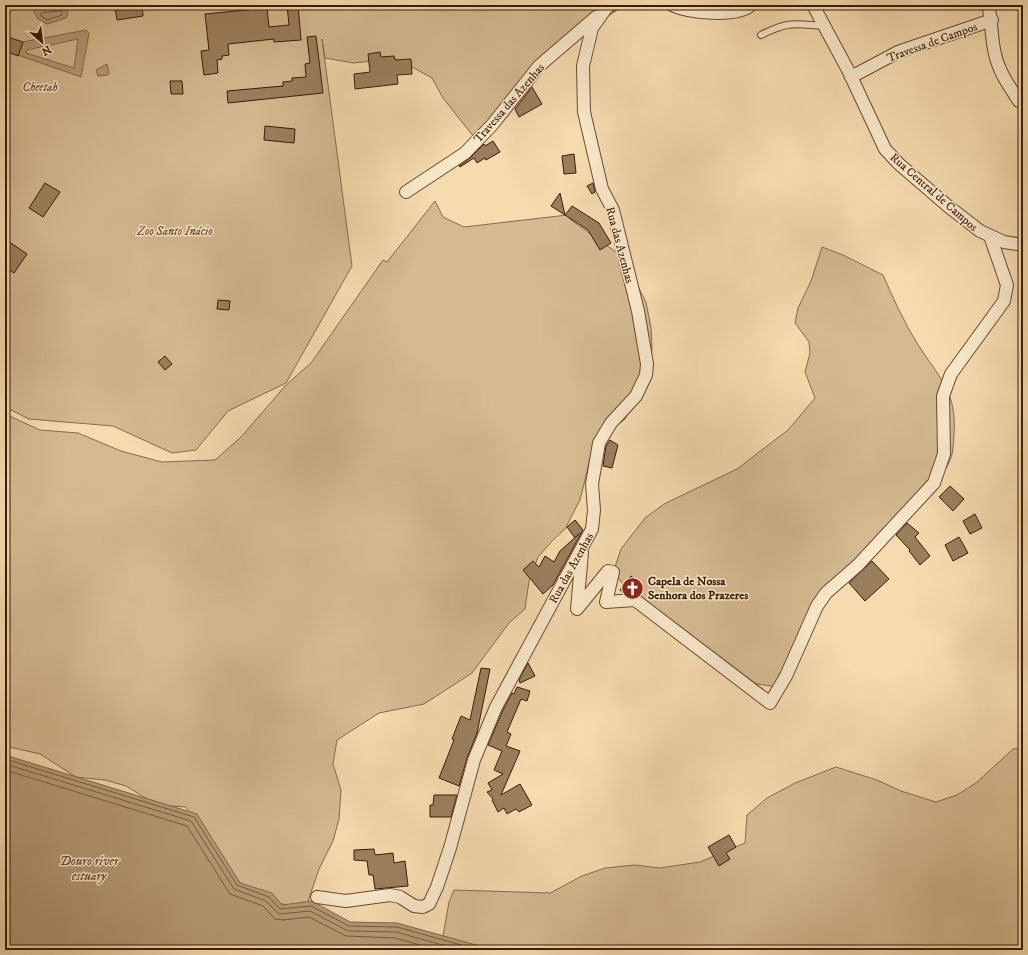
<svg xmlns="http://www.w3.org/2000/svg" width="1028" height="955" viewBox="0 0 1028 955" font-family="'IM FELL DW Pica',serif">
<rect width="100%" height="100%" fill="#f5dbae"/>
<filter id="stains"><feTurbulence type="fractalNoise" baseFrequency=".005" numOctaves="4"/><feColorMatrix values="0 0 0 0 .2 0 0 0 0 .09 0 0 0 0 .02 0 0 0 .5 -.17"/></filter>
<radialGradient id="worn" r=".72"><stop offset=".6" stop-color="#630" stop-opacity="0"/><stop offset="1" stop-color="#630" stop-opacity=".3"/></radialGradient>
<path fill="#d5ba91" stroke="#886a4c" d="M 5,5 L 625,5 L 538,62 L 489,132 L 473,136 L 443,98 L 432,78 L 412,67 L 394,58 L 354,63 L 325,58 L 322,39 L 352,266 L 286,383 L 228,411 L 196,450 L 172,453 L 113,426 L 29,419 L 5,407 Z
M 435,201 L 443,217 L 464,227 L 567,215 L 571,220 L 623,257 L 646,302 L 651,328 L 652,349 L 648,373 L 638,398 L 625,419 L 603,437 L 590,459 L 580,500 L 565,529 L 553,540 L 538,557 L 529,581 L 525,609 L 509,623 L 472,673 L 424,704 L 379,713 L 337,740 L 333,764 L 341,790 L 339,819 L 333,841 L 319,869 L 306,907 C 291,904 275,905 260,899 C 241,892 197,827 186,807 L 157,805 L 126,786 L 105,780 L 76,777 L 40,754 L 5,746 L 5,414 L 40,430 L 78,433 L 121,451 L 162,462 L 215,460 L 241,437 L 286,385 L 311,363 L 383,260 L 387,262 Z
M 822,247 L 843,255 L 883,275 C 893,298 904,322 917,343 C 939,378 957,391 954,434 C 953,453 953,456 944,472 L 813,607 L 776,687 L 734,680 L 724,664 L 695,638 L 646,607 L 621,582 L 614,570 L 621,549 L 645,518 L 664,504 L 737,469 L 788,430 L 815,398 L 805,372 L 810,353 L 809,342 L 795,323 L 798,308 L 811,281 Z
M 1023,748 L 1023,950 L 478,950 L 443,936 L 449,902 L 454,890 L 550,893 L 582,876 L 605,868 L 635,865 L 660,868 L 700,862 L 745,843 L 747,815 L 767,798 L 795,783 L 836,767 L 877,780 L 901,791 L 936,802 L 957,795 L 976,783 L 1013,749 Z"/>
<path fill="#b59a75" stroke="#846749" fill-rule="evenodd" d="M 65,6 L 68,14 L 66,18 L 47,24 L 38,19 L 34,12 L 37,9 Z
M 86,30 L 89,33 L 81,77 L 18,55 L 23,42 ZM 78,39 L 74,68 L 26,53 L 27,50 Z
M 107,64 L 109,73 L 108,75 L 98,76 L 96,70 Z
M 5,755 L 197,814 L 240,883 L 272,893 L 282,905 L 312,901 L 350,922 L 397,923 L 494,950 L 5,950 Z"/>
<g fill="none" stroke-linecap="round" stroke-linejoin="round">
<path stroke="#785a3e" stroke-width="1" d="M 62,11 L 62,15 L 47,20 L 40,15 L 42,13 Z
M 5,759 L 194,817 L 237,885 L 269,897 L 280,909 L 311,906 L 349,926 L 397,927 L 479,950
M 5,764 L 191,821 L 234,889 L 266,901 L 279,914 L 310,911 L 348,931 L 396,932 L 460,950
M 5,770 L 187,826 L 230,894 L 263,906 L 275,919 L 283,920 L 309,917 L 346,936 L 395,938 L 438,950"/>
</g>
<path fill="#9b7f5d" stroke="#3a1b06" d="M 129,5 L 142,5 L 143,16 L 117,20 L 115,7 Z
M 287,5 L 298,5 L 301,40 L 274,42 L 274,39 L 228,44 L 229,55 L 222,56 L 222,59 L 217,60 L 218,73 L 204,75 L 201,51 L 209,50 L 205,14 L 267,8 L 269,27 L 289,25 Z
M 316,36 L 323,93 L 228,103 L 227,91 L 283,86 L 283,82 L 292,81 L 292,78 L 306,77 L 305,64 L 310,63 L 307,37 Z
M 8,37 L 23,42 L 18,56 L 5,51 Z
M 380,52 L 381,57 L 394,56 L 395,60 L 411,59 L 412,74 L 397,75 L 398,84 L 355,89 L 354,74 L 370,72 L 368,54 Z
M 170,81 L 182,81 L 183,94 L 171,94 Z
M 532,87 L 542,104 L 519,117 L 515,109 Z
M 265,126 L 295,129 L 294,143 L 264,140 Z
M 493,141 L 500,152 L 486,160 L 485,158 L 477,163 L 474,158 L 460,167 L 459,166 L 470,158 L 484,144 L 485,146 Z
M 574,154 L 576,173 L 564,174 L 562,156 Z
M 45,183 L 60,192 L 43,217 L 29,208 Z
M 593,183 L 595,192 L 592,194 L 587,186 Z
M 560,193 L 565,215 L 551,206 Z
M 572,206 L 599,223 L 611,243 L 600,250 L 588,230 L 565,215 Z
M 5,239 L 27,254 L 14,273 L 5,267 Z
M 218,300 L 230,301 L 229,310 L 217,309 Z
M 165,356 L 172,364 L 165,370 L 158,362 Z
M 610,440 L 618,445 L 612,468 L 603,466 L 606,446 Z
M 950,486 L 964,499 L 953,511 L 939,497 Z
M 975,514 L 982,528 L 970,534 L 963,521 Z
M 575,520 L 583,530 L 553,585 L 543,594 L 523,570 L 533,561 L 539,567 L 545,556 L 554,562 L 560,551 L 580,533 L 575,538 L 567,527 Z
M 907,523 L 919,533 L 915,537 L 930,556 L 920,565 L 909,551 L 910,550 L 896,535 Z
M 959,537 L 968,553 L 953,561 L 945,545 Z
M 872,561 L 889,579 L 865,601 L 849,583 Z
M 631,576 L 643,586 L 637,593 L 632,591 L 624,593 L 620,590 Z
M 528,663 L 535,676 L 520,683 L 519,680 Z
M 481,668 L 490,669 L 477,733 L 467,758 L 459,786 L 439,778 L 454,740 L 452,739 L 461,716 L 470,720 Z
M 517,687 L 530,691 L 527,701 L 521,699 L 507,732 L 511,734 L 506,746 L 520,751 L 501,795 L 520,784 L 532,805 L 519,812 L 516,809 L 507,814 L 504,808 L 498,812 L 492,800 L 493,799 L 487,792 L 492,790 L 488,783 L 503,774 L 494,770 L 502,751 L 488,745 L 503,710 L 512,693 L 514,694 Z
M 434,795 L 457,795 L 451,817 L 430,817 L 430,805 L 433,805 Z
M 729,835 L 736,847 L 726,853 L 730,859 L 719,866 L 708,847 Z
M 374,849 L 375,855 L 393,853 L 394,863 L 405,861 L 408,886 L 375,889 L 373,875 L 369,875 L 367,861 L 354,860 L 354,850 Z"/>
<g fill="none" stroke-linecap="round" stroke-linejoin="round">
<defs>
<path id="lane" d="M 761,35 C 787,22 794,23 824,26"/>
<path id="street" d="M 672,5 C 690,13 736,18 751,5
M 813,5 L 849,72 L 885,149 L 899,164 L 949,207 L 980,231 L 1004,242 L 1023,245
M 988,5 C 992,21 991,38 995,54 C 999,72 1009,86 1019,101
M 851,77 L 898,52 L 992,20
M 406,192 L 465,153 L 492,125 L 539,66 L 596,17
M 582,553 L 577,609 L 608,571 L 613,572 L 606,602 L 635,600 L 770,703 L 786,676 L 817,606 L 826,593 L 858,565 L 934,483 L 944,454 L 943,396 L 951,374 L 1004,301 L 1007,285 L 990,236
M 317,897 L 346,901 L 390,895 L 400,897 L 414,906 L 423,907 L 429,904 L 437,887 L 450,848 L 474,760 L 496,707 L 592,529 L 594,510 L 592,484 L 599,443 L 611,423 L 636,396 L 646,375 L 647,364 L 638,311 L 613,210 L 602,189 L 584,112 L 583,66 L 592,28 L 607,7 L 611,5"/>
</defs>
<use href="#lane" stroke="#694b30" stroke-width="8"/>
<use href="#street" stroke="#694b30" stroke-width="14"/>
<use href="#lane" stroke="#f8e8ca" stroke-width="6"/>
<use href="#street" stroke="#f8e8ca" stroke-width="12"/>
</g>
<defs>
<symbol id="church-disc" viewBox="-11 -11 22 22"><circle r="9.5" fill="#8f2418" stroke="#f8e8ca"/><path d="M-1.2-6h2.4v3.5h3.3v2.4h-3.3V6h-2.4V-.1h-3.3v-2.4h3.3Z" fill="#fff"/></symbol>
</defs>
<g fill-rule="evenodd">
<use href="#church-disc" x="620" y="576" width="25" height="25"/>
</g>
<g text-anchor="middle" stroke-width="3" stroke-linejoin="round" paint-order="stroke">
<g font-size="12" fill="#3a1b06" stroke="#f8e8ca">
<text transform="translate(932 42) rotate(-20)" y="4">Travessa de Campos</text>
<text transform="translate(509 103) rotate(-49)" y="4">Travessa das Azenhas</text>
<text transform="translate(934 192) rotate(41)" y="4">Rua Central de Campos</text>
<text transform="translate(620 245) rotate(75)" y="4">Rua das Azenhas</text>
<text transform="translate(571 568) rotate(-61)" y="4">Rua das Azenhas</text>
</g>
<g font-size="12" font-style="italic" fill="#684b30" stroke="#f8e8ca">
<text x="40" y="91">Cheetah</text>
<text x="175" y="235">Zoo Santo Inácio</text>
</g>
<g font-size="12" font-weight="bold" fill="#3a1b06" stroke="#f8e8ca" text-anchor="start">
<text x="648" y="585">Capela de Nossa<tspan x="648" dy="14">Senhora dos Prazeres</tspan></text>
</g>
<g font-size="13" font-style="italic" fill="#65472d" stroke="#f8e8ca">
<text x="89" y="865">Douro river<tspan x="89" dy="15">estuary</tspan></text>
</g>
</g>
<rect width="1028" height="955" fill="none" stroke="#f5dbae" stroke-width="20"/>
<rect x="6" y="6" width="1016" height="943" fill="none" stroke="#3a1b06" stroke-width="2"/>
<rect x="10" y="10" width="1008" height="935" fill="none" stroke="#3a1b06"/>
<g transform="translate(42 42) rotate(152)" stroke="#f8e8ca" stroke-width="3" paint-order="stroke">
<path d="M0-3L7 15L0 10L-7 15Z" fill="#3a1b06"/>
<text y="-6" font-size="11" font-weight="bold" text-anchor="middle" fill="#3a1b06">N</text>
</g>
<rect width="100%" height="100%" filter="url(#stains)"/>
<rect width="100%" height="100%" fill="url(#worn)"/>
</svg>
